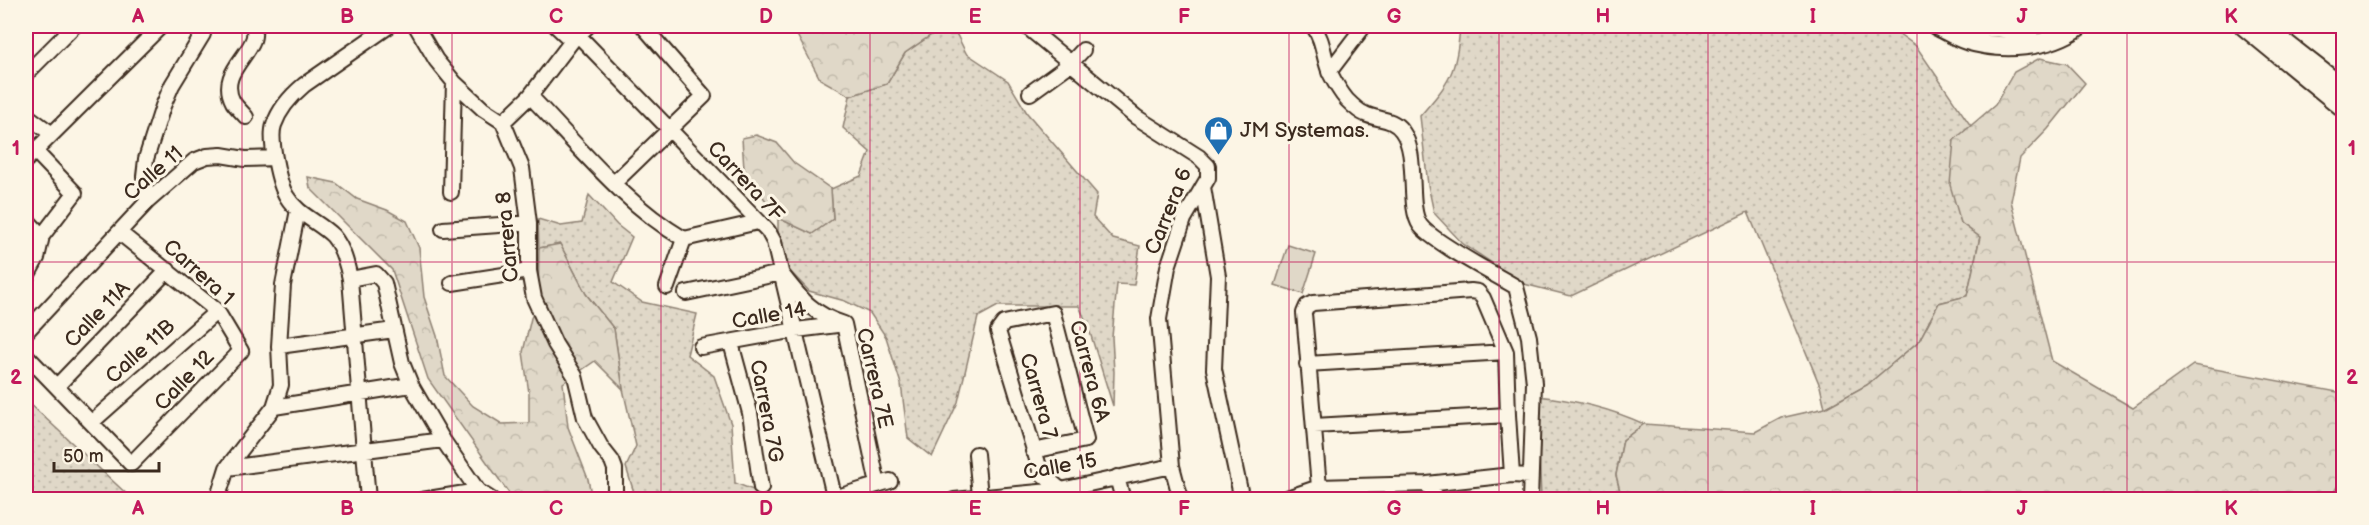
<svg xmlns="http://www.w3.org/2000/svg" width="2369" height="525" viewBox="0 0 2369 525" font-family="'Balsamiq Sans',sans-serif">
<defs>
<pattern id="grass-dots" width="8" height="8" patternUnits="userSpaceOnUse" patternTransform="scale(1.5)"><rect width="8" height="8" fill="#e0d8c8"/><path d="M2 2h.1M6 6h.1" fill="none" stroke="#c1baab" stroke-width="1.8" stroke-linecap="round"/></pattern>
<pattern id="forest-crowns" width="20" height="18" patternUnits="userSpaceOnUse" patternTransform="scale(1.5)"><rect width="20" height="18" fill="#e0d8c8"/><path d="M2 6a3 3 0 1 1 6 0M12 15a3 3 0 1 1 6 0" fill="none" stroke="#c1baab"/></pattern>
</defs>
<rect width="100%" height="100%" fill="#fcf5e5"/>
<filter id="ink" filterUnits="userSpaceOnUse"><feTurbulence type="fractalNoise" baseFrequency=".0167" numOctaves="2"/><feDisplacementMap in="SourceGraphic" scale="12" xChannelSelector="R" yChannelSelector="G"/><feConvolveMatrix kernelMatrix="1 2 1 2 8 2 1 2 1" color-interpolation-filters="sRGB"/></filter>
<g filter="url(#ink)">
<path fill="url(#grass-dots)" stroke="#8e8173" stroke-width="1.5" d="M 1460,26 L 1888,26 L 1916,46 L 1971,126 L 1954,140 L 1961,223 L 1980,237 L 1967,296 L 1939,303 L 1919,341 L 1867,385 L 1825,408 L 1820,386 L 1748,212 L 1571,296 L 1524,284 L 1463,244 L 1434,213 L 1428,185 L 1420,116 C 1450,82 1457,72 1460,26 Z
M 931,35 L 957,35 L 966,53 L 1008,81 L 1027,113 L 1097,194 L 1093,217 L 1113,239 L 1140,246 L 1134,285 L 1117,284 L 1112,337 L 1114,372 L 1113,406 L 1088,326 L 1079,306 L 998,306 L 978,317 L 958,402 L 932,457 L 908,438 L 901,384 L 886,337 L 870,313 L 845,301 L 809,291 L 786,267 L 778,240 L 778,218 L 812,234 L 833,219 L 831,189 L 861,176 L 870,152 L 843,128 L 850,96 L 887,84 L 905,53 Z
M 589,195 L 617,225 L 632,237 L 613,282 L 642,302 L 697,314 L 687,355 L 714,376 L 731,424 L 735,483 L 776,499 L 636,499 L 626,467 L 636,446 L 623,389 L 614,329 L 586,294 L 560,244 L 539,248 L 538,219 L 561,226 L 582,223 Z
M 1537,396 C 1575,400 1609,408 1644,424 L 1623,440 L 1616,475 L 1622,499 L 1541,499 Z
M 26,400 L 132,499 L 26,499 Z"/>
<path fill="url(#forest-crowns)" stroke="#8e8173" stroke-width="1.5" d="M 769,26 L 925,26 L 931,35 L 905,53 L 887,84 L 850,96 L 820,79 L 797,35 Z
M 2040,58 L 2067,64 L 2085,83 L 2048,129 L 2020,158 L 2011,201 L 2052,361 L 2133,408 L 2193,365 L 2343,393 L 2343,476 L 2330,499 L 1622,499 L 1616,475 L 1623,440 L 1644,424 L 1755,432 L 1781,418 L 1825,408 L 1867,385 L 1919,341 L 1939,303 L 1967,296 L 1980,237 L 1961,223 L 1950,185 L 1954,140 L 1995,105 L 2014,72 Z
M 756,135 L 777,143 L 794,163 L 831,189 L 833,219 L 812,234 L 778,218 L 761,194 L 744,169 L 742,138 Z
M 308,177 L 336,183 L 357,199 L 387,210 L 407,221 L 419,248 L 424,297 L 437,336 L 445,376 L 473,406 L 502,424 L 529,423 L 529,393 L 523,352 L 531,318 L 538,304 L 539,248 L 560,244 L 586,294 L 614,329 L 623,389 L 595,361 L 563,383 L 568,427 L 588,479 L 592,499 L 513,499 L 428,379 L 392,270 L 310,188 Z"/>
<path fill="#e0d8c8" stroke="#8e8173" stroke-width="1.5" d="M 1288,245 L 1316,254 L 1303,294 L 1275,285 Z"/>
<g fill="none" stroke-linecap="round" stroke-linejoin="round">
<defs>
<path id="minor" d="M 416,26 L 436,60 L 454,82 L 483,109 L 503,122 L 522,168 L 529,223 L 529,271 L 534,298 L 555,344 L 575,376 L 585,418 L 601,447 L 612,461 L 615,469 L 615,500
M 556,26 L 572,41
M 1026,26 L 1136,117 L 1199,157 L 1208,166 L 1208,178 L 1184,219 L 1168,267 L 1159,319 L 1172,466 L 1181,500
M 1313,26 C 1324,40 1323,57 1330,73 C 1334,81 1341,93 1347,100 C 1352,105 1359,112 1365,114 C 1378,120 1393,118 1402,131 C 1419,154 1407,206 1420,225 C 1431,241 1496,275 1516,287 L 1529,337 L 1534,383 L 1530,500
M 579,36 L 768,231 L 774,242 L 835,500
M 1329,72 L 1364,26
M 26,74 L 74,26
M 1030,93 L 1070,64 L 1083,50
M 530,96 C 578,145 624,204 684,239
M 26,115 L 52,134
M 246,117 C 242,112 236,107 233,102 C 219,76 246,59 253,40 C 255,36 254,30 254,26
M 503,122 L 530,96 L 572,41 L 588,26
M 26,160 L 161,26
M 614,183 L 704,96 L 643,26
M 1203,187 L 1218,276 L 1214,369 L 1242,500
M 451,192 L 454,82
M 147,202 L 144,176 L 146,159 L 163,106 L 172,85 L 203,34 L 203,26
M 26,219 L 42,236
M 443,229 L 529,223
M 26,278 L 37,258 L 42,236 L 75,193 L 35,151
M 350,279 L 376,274 L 384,283 L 402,363 L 411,385 L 443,440 L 478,491 L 492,500
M 452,283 L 529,271
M 667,287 L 684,239 L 758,222
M 686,293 L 781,273 C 801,299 812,314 844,324 L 878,485
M 26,332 L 147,202 L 194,161 L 207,156 L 221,155 L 245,159 L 275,158
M 731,343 L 750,413 L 761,488
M 279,346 L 394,330
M 701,347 L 796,330 L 837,325
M 26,355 L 131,464 L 241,351 L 217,311 L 120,233
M 1307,364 L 1506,352
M 57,386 L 168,270
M 274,407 L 411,385
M 1508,415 L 1512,475
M 92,422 L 217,311
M 1314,426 L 1508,415 L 1506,352 L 1483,298 L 1478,292 L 1471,291 L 1313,303 L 1307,306 L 1304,313 L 1319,487 L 1330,500
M 1033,451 L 1086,440 L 1053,313 L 1004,323 L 998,331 L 1041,473 L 1061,490 L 1063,500
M 976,454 L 980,496
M 227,468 L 443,440
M 1117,477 L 1123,500
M 1427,484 L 1439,500
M 834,498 L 890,481
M 217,500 L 227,468 L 274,407 L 281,385 L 279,346 L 283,285 L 298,210
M 368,500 L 350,279 C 347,264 343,248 333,236 C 319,222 298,215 287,197 C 279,185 269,139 274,125 C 279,110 292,95 304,85 L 389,26
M 422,500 L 478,491
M 954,500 L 1061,490 L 1172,466
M 1281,500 L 1319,487 L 1427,484 L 1512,475 L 1529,476"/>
<path id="major" d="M 1937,26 C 1946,30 1956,37 1966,40 C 2002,51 2049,48 2079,26
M 1982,26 C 1999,28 2017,30 2034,26
M 2244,26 L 2344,108
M 2263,26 L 2344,89"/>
</defs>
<use href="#minor" stroke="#3b2a1e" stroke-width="18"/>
<use href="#major" stroke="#3b2a1e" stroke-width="22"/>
<use href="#minor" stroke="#fcf5e5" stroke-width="14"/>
<use href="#major" stroke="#fcf5e5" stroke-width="18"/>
</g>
</g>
<path fill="none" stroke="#c2185b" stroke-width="1.5" stroke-opacity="0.55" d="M 242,26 L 242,500M 452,26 L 452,500M 661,26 L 661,500M 870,26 L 870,500M 1080,26 L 1080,500M 1289,26 L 1289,500M 1499,26 L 1499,500M 1708,26 L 1708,500M 1917,26 L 1917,500M 2127,26 L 2127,500M 26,262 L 2344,262"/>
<defs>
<symbol id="shop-pin" viewBox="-11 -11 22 30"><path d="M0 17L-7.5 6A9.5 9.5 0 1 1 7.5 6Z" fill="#1f6fb2" stroke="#fcf5e5"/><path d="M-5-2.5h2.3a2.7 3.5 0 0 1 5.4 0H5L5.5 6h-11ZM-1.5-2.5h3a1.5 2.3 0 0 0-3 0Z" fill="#fff"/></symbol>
</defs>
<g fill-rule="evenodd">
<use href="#shop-pin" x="1202" y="114" width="33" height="45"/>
</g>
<g text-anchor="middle" stroke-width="6" stroke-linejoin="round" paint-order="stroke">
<g font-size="21" fill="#3b2a1e" stroke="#fcf5e5" text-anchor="start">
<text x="1240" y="137">JM Systemas.</text>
</g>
<g font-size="21" fill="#3b2a1e" stroke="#fcf5e5">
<text transform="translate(153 173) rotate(-41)" y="7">Calle 11</text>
<text transform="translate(746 181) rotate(47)" y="7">Carrera 7F</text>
<text transform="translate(1168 211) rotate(-68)" y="7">Carrera 6</text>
<text transform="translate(507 237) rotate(-95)" y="7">Carrera 8</text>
<text transform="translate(199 272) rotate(42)" y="7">Carrera 1</text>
<text transform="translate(97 314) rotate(-46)" y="7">Calle 11A</text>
<text transform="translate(769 315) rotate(-10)" y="7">Calle 14</text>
<text transform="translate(140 351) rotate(-42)" y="7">Calle 11B</text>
<text transform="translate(1090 371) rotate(75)" y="7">Carrera 6A</text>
<text transform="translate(875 378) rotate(77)" y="7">Carrera 7E</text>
<text transform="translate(184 380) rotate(-46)" y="7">Calle 12</text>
<text transform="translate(1039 396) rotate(74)" y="7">Carrera 7</text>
<text transform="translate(767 411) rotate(79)" y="7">Carrera 7G</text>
<text transform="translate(1060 466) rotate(-10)" y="7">Calle 15</text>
</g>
</g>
<rect width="2369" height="525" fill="none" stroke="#fcf5e5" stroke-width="66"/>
<path d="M54 462v9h105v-9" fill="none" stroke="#3b2a1e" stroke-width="3"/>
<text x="63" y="462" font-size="18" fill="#3b2a1e" stroke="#fcf5e5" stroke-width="4.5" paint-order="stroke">50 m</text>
<rect x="33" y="33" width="2303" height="459" fill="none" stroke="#c2185b" stroke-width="2"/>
<g font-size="20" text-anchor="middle" font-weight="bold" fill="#c2185b">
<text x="138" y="23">A</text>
<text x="347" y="23">B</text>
<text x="556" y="23">C</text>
<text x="766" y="23">D</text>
<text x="975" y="23">E</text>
<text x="1184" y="23">F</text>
<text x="1394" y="23">G</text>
<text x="1603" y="23">H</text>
<text x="1813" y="23">I</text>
<text x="2022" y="23">J</text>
<text x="2231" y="23">K</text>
<text x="16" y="155">1</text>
<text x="2352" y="155">1</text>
<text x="16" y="384">2</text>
<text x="2352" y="384">2</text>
<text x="138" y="515">A</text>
<text x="347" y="515">B</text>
<text x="556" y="515">C</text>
<text x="766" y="515">D</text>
<text x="975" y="515">E</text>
<text x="1184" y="515">F</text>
<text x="1394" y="515">G</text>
<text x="1603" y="515">H</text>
<text x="1813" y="515">I</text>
<text x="2022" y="515">J</text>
<text x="2231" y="515">K</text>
</g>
</svg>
